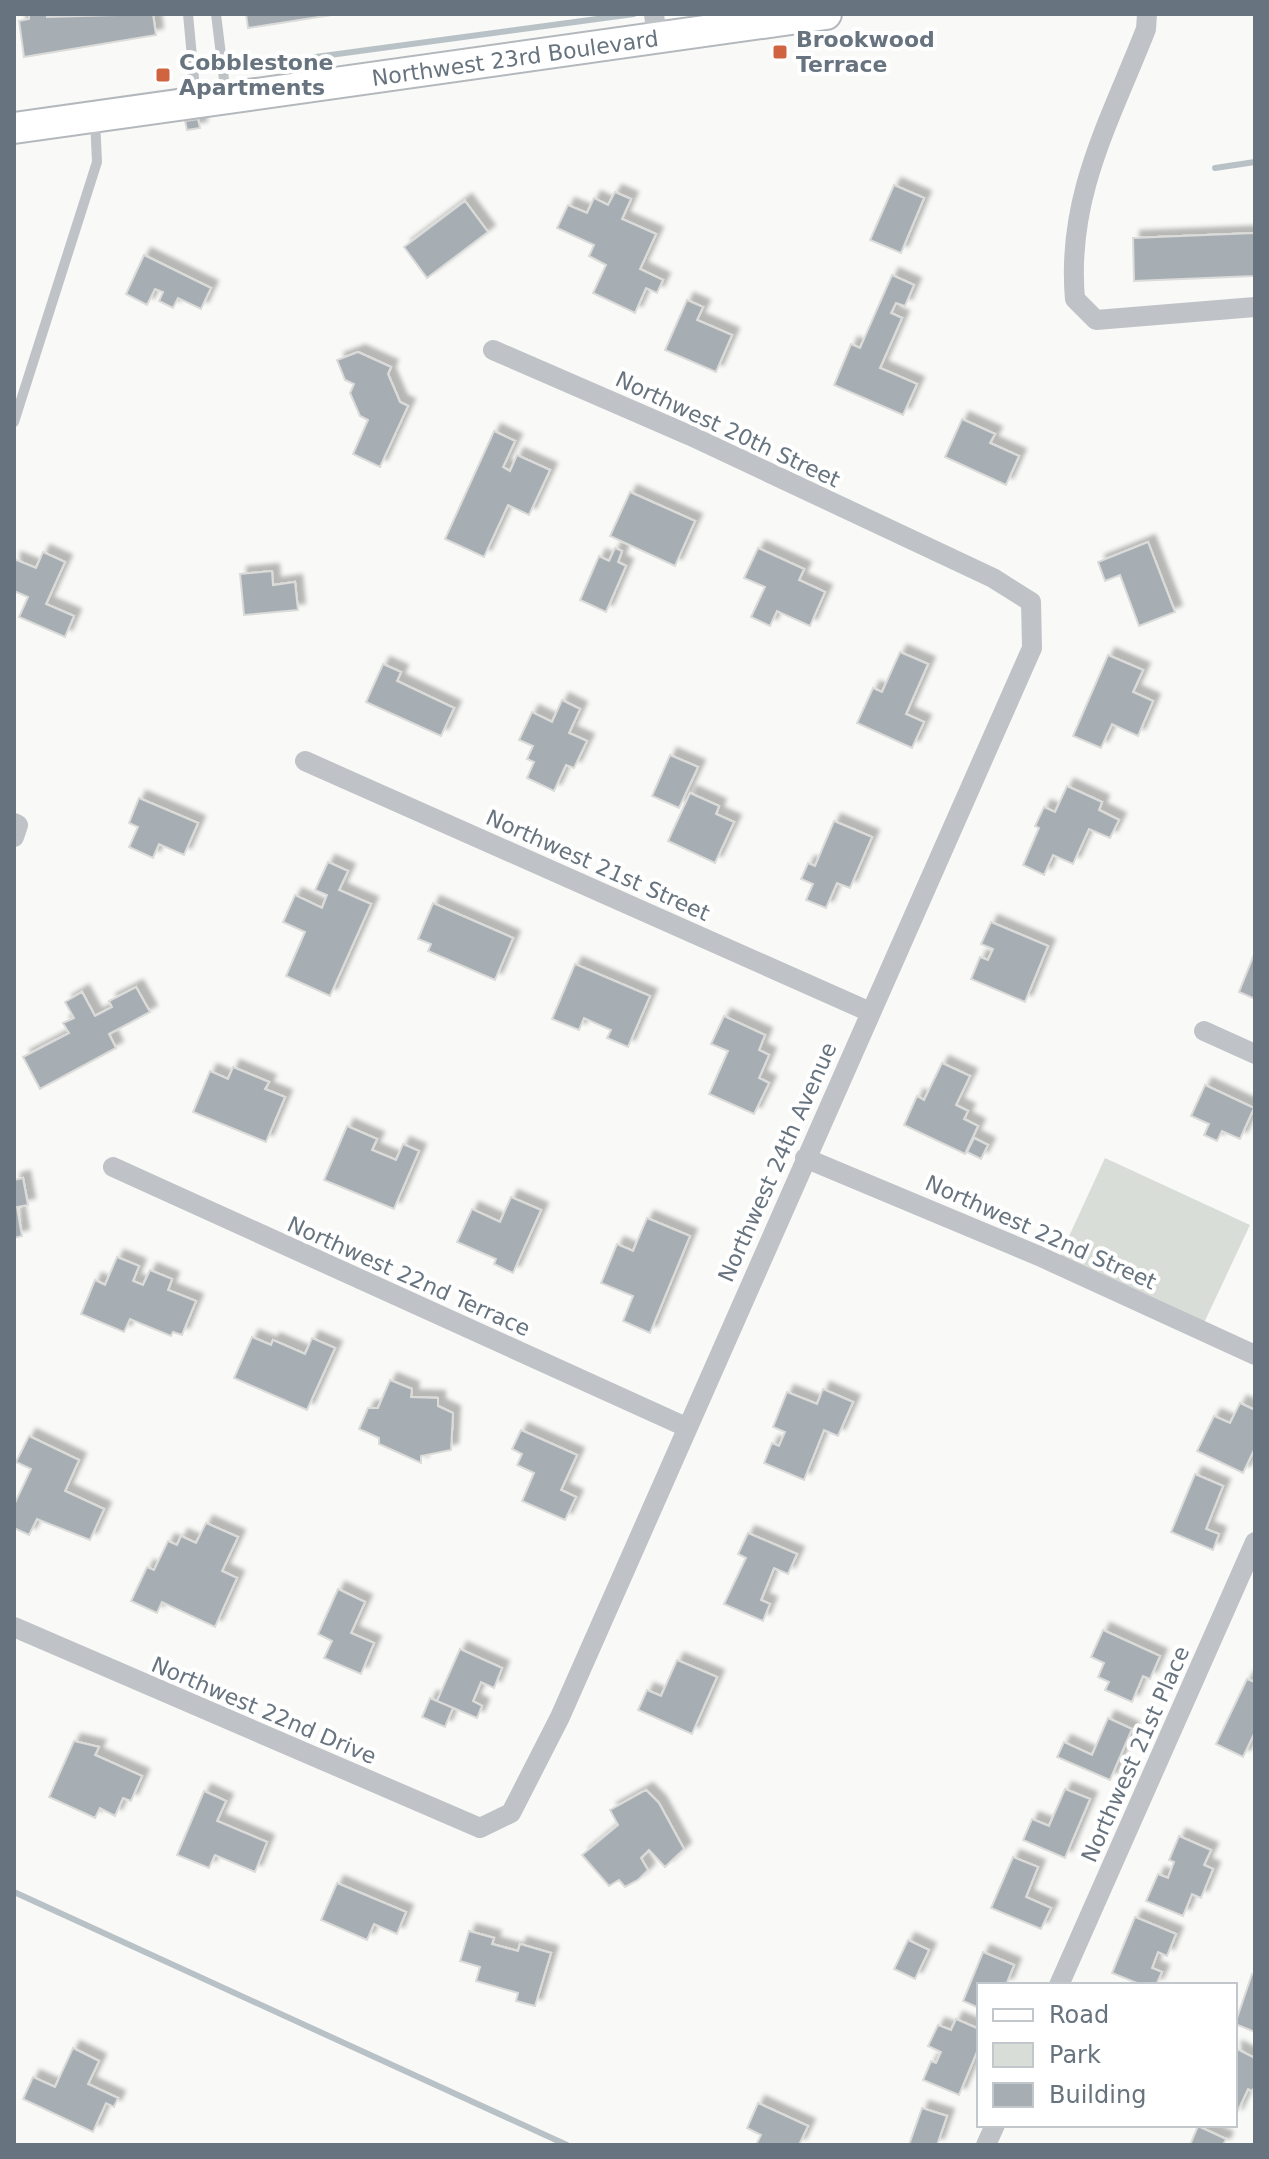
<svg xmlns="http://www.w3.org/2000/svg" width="1269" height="2159" viewBox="0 0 1269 2159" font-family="'DejaVu Sans',sans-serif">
<defs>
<filter id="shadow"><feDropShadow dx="7" dy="-7" stdDeviation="2" flood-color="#0004"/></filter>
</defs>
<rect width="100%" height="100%" fill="#f9f9f7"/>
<path fill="#d9ddd7" d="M 1105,1158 L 1250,1225 L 1203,1325 L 1059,1258 Z"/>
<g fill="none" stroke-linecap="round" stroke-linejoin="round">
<path stroke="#b8c2c6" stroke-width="6" d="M 234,68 L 634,14
M 1215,168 L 1255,162
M 14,1892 L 567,2145"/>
</g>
<path fill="#a7aeb3" stroke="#dbdbd9" stroke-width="2" filter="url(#shadow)" d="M 29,14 L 47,14 L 47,17 L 153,14 L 156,35 L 24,57 L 19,21 L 29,19 Z
M 246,14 L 338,14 L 248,28 Z
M 198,119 L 200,128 L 187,130 L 185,121 Z
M 894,185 L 924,198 L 901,253 L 870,240 Z
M 615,192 L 631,199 L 622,219 L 656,234 L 640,269 L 663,280 L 657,293 L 646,288 L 635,313 L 593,293 L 606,265 L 589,256 L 594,245 L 557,228 L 568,205 L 587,213 L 594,198 L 608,205 Z
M 465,201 L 488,232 L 427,278 L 404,247 Z
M 1255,233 L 1255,276 L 1134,281 L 1133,238 Z
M 144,255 L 211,288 L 201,309 L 178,298 L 173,308 L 159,301 L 163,292 L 155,289 L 147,305 L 126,294 Z
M 892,275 L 914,285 L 905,306 L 896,303 L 891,313 L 902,318 L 880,368 L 917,384 L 903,415 L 834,385 L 851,344 L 860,348 Z
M 687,300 L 703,307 L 697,320 L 732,335 L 716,372 L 665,350 Z
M 358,352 L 391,367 L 388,374 L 400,402 L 408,406 L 380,467 L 353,454 L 368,420 L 360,416 L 350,393 L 354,384 L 345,380 L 337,360 Z
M 962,419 L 995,434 L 990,443 L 1019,456 L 1006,485 L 945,457 Z
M 494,431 L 515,441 L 503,467 L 510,471 L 517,455 L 550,470 L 529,515 L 508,505 L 484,557 L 445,539 Z
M 630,492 L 695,521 L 675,566 L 610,536 Z
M 1148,542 L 1175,612 L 1139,626 L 1120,575 L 1105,581 L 1098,562 Z
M 615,548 L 622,551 L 618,562 L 626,566 L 606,612 L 580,600 L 599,556 L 609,561 Z
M 758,548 L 804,569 L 799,580 L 825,592 L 810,626 L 777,611 L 770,626 L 751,617 L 765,587 L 744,578 Z
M 43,552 L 65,562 L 46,604 L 74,616 L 65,637 L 19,617 L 28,597 L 14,591 L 14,559 L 36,568 Z
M 272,571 L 273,585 L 295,582 L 298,610 L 244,615 L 240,574 Z
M 900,652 L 928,664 L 906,714 L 924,722 L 912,748 L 857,723 L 873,688 L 882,692 Z
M 1108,655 L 1143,670 L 1133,692 L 1153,701 L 1138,736 L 1112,724 L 1101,748 L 1073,736 Z
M 383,664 L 401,672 L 397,681 L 454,708 L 441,736 L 366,702 Z
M 562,700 L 580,709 L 569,733 L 587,741 L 574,768 L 566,765 L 554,791 L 527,778 L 534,762 L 527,759 L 533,746 L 519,740 L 532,712 L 552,722 Z
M 670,755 L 698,767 L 679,808 L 652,796 Z
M 1067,786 L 1102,802 L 1099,810 L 1119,820 L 1110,838 L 1089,829 L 1073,864 L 1053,855 L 1044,875 L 1023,865 L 1039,828 L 1035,826 L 1044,807 L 1055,812 Z
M 690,793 L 719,806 L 716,814 L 734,822 L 715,863 L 668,841 Z
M 139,798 L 198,823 L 184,855 L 159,844 L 153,858 L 129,847 L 138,827 L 129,823 Z
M 834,821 L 872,837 L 850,888 L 837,883 L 826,908 L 806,900 L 813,884 L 801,879 L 808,863 L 815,866 Z
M 328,862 L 348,871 L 339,890 L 371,904 L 330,996 L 286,976 L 305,932 L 283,922 L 295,895 L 322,908 L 327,895 L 315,890 Z
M 433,903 L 513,938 L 495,980 L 428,951 L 431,944 L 418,939 Z
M 991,922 L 1048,946 L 1025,1002 L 971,979 L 980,957 L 988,960 L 993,949 L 981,944 Z
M 1253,957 L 1255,958 L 1255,999 L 1239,992 Z
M 575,964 L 650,996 L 628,1047 L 607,1038 L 611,1030 L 584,1018 L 579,1030 L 552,1019 Z
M 136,987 L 150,1012 L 109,1034 L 116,1048 L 40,1089 L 23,1057 L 69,1033 L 63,1023 L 74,1018 L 65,1002 L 82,992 L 95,1016 L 112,1007 L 109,1001 Z
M 724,1016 L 765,1035 L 759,1050 L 769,1055 L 759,1078 L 769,1083 L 754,1114 L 709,1094 L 728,1051 L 711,1044 Z
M 942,1063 L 970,1076 L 956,1105 L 968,1111 L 964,1119 L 978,1126 L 965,1154 L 904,1125 L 917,1096 L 924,1100 Z
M 233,1067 L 269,1082 L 265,1089 L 285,1097 L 266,1142 L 193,1112 L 210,1071 L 228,1079 Z
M 1205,1085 L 1254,1108 L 1240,1139 L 1222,1131 L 1217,1141 L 1204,1135 L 1209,1124 L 1191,1116 Z
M 347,1126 L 377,1139 L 372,1150 L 396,1160 L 403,1144 L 419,1151 L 394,1209 L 324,1180 Z
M 974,1138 L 988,1145 L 981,1159 L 967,1152 Z
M 23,1178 L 28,1205 L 17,1207 L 22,1236 L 14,1238 L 14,1180 Z
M 511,1197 L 541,1210 L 513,1273 L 494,1264 L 496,1259 L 457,1242 L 472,1209 L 500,1222 Z
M 647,1218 L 690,1236 L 650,1333 L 623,1321 L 633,1296 L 601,1283 L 617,1244 L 633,1251 Z
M 117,1257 L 139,1266 L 133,1281 L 143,1285 L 150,1270 L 172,1279 L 168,1290 L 196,1301 L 182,1335 L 173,1332 L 171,1336 L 130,1319 L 124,1332 L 81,1314 L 95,1280 L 105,1285 Z
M 252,1337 L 271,1345 L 273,1340 L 305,1354 L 312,1338 L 335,1348 L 307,1410 L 234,1378 Z
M 390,1380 L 412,1389 L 411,1397 L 438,1398 L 438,1406 L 453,1413 L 451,1450 L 421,1456 L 421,1463 L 379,1444 L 379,1438 L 359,1429 L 368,1408 L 378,1408 Z
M 823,1389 L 853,1402 L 838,1436 L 824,1430 L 804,1480 L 764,1463 L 772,1443 L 779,1446 L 785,1432 L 773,1427 L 787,1392 L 817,1404 Z
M 1240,1403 L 1255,1410 L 1255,1448 L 1243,1473 L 1197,1451 L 1214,1416 L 1230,1423 Z
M 521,1430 L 577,1455 L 561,1490 L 576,1497 L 565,1520 L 522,1501 L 534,1473 L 517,1465 L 522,1454 L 512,1449 Z
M 29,1436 L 79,1460 L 65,1491 L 104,1509 L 90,1540 L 37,1519 L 29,1535 L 14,1528 L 14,1505 L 31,1469 L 16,1462 Z
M 1195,1474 L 1223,1486 L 1206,1529 L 1219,1534 L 1213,1550 L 1171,1532 Z
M 206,1523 L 238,1537 L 222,1571 L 237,1578 L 215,1627 L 162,1602 L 157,1613 L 131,1601 L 147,1567 L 154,1570 L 168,1541 L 177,1545 L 181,1536 L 196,1543 Z
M 748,1533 L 797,1554 L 788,1574 L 774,1568 L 761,1600 L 770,1604 L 763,1621 L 724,1604 L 746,1558 L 738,1554 Z
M 338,1589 L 365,1602 L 351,1633 L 374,1643 L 361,1674 L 324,1658 L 332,1641 L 318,1634 Z
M 1103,1630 L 1160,1656 L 1150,1679 L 1143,1676 L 1132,1702 L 1105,1690 L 1109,1682 L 1098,1677 L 1104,1663 L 1091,1657 Z
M 460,1649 L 502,1668 L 494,1688 L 481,1682 L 473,1701 L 482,1706 L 477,1718 L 437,1701 Z
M 677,1660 L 717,1677 L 692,1734 L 638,1710 L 647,1690 L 661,1696 Z
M 1247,1679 L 1255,1682 L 1255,1732 L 1243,1757 L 1216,1744 Z
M 430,1698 L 453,1708 L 445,1727 L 422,1717 Z
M 1108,1718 L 1132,1729 L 1110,1780 L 1057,1757 L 1064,1742 L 1092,1755 Z
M 74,1741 L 99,1747 L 95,1755 L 142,1776 L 131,1801 L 123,1798 L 115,1816 L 100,1808 L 95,1818 L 49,1797 Z
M 1065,1789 L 1090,1799 L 1065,1858 L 1023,1840 L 1032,1819 L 1049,1826 Z
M 646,1790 L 659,1803 L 684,1849 L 665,1867 L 649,1850 L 641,1858 L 648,1870 L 638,1880 L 625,1887 L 619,1880 L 609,1886 L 582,1855 L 618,1825 L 610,1810 Z
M 204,1791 L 226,1801 L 217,1821 L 267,1842 L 255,1872 L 215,1855 L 209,1868 L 177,1855 Z
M 1179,1836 L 1211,1850 L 1204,1865 L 1213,1869 L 1201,1898 L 1192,1894 L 1183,1916 L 1146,1901 L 1158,1874 L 1168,1878 L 1174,1862 L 1169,1860 Z
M 1013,1857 L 1038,1867 L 1026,1897 L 1051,1908 L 1041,1929 L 991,1908 Z
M 337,1883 L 406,1912 L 397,1934 L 374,1924 L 367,1940 L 321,1920 Z
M 1135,1917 L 1176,1934 L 1167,1956 L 1158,1952 L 1152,1968 L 1162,1972 L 1156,1985 L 1142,1985 L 1112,1973 Z
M 469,1931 L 494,1938 L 492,1944 L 518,1951 L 520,1944 L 551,1953 L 535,2006 L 516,2001 L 518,1993 L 476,1981 L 480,1967 L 460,1961 Z
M 908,1940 L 929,1950 L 915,1979 L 894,1969 Z
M 983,1952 L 1014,1965 L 1006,1985 L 979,1985 L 979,2008 L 963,2001 Z
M 1252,1974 L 1255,1976 L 1255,2032 L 1235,2024 Z
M 956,2019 L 979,2029 L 979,2047 L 959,2095 L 923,2080 L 931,2061 L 936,2063 L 941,2052 L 928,2046 L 938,2025 L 951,2030 Z
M 73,2048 L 99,2061 L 88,2084 L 118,2098 L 114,2107 L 106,2103 L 93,2132 L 23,2099 L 33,2077 L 55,2087 Z
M 1235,2048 L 1255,2058 L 1255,2086 L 1252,2091 L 1248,2089 L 1235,2117 Z
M 758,2103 L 808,2126 L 799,2145 L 756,2145 L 761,2135 L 747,2128 Z
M 922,2108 L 947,2116 L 937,2145 L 909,2145 Z
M 1198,2126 L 1226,2139 L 1223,2145 L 1190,2145 Z"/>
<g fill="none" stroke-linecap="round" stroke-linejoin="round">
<defs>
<path id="secondary" d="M 14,128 L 826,14"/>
</defs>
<use href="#secondary" stroke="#b4b8bd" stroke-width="34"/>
<path stroke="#bfc2c6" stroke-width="10" d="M 188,14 L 196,100
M 216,14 L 226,96
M 14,422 L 97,162 L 95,119"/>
<path stroke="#bfc2c6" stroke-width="20" d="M 654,14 L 657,38
M 1147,14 L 1146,29 C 1110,121 1066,197 1075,299 L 1096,320 L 1255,307
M 305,761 L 870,1012
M 14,823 L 18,825 L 14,837
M 1204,1031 L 1255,1054
M 805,1158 L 1039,1256 L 1255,1355
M 113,1167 L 686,1427
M 14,1627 L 480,1828 L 511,1813 L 560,1717 L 1032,648 L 1031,602 L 993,578 L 691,436 L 493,350
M 1059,1985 L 1255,1542
M 986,2145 L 995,2125"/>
<use href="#secondary" stroke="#fff" stroke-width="30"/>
</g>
<g fill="#d06440" stroke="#fff" stroke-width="3">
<rect x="772" y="44" width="16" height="16" rx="4"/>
<rect x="155" y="67" width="16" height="16" rx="4"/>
</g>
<g text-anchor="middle" stroke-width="8" stroke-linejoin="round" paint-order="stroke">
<g font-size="22" font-weight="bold" fill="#67747f" stroke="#fff" text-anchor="start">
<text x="796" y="47">Brookwood<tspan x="796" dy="25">Terrace</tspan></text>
<text x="179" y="70">Cobblestone<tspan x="179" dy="25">Apartments</tspan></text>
</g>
<g font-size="22" fill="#67747f" stroke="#fff">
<text transform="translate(515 58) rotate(-8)" y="8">Northwest 23rd Boulevard</text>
<text transform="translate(728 429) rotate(25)" y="8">Northwest 20th Street</text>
<text transform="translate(598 865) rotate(24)" y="8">Northwest 21st Street</text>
<text transform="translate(777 1162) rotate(-66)" y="8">Northwest 24th Avenue</text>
<text transform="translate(1041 1232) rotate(24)" y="8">Northwest 22nd Street</text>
<text transform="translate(409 1276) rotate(24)" y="8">Northwest 22nd Terrace</text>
<text transform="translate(264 1710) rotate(23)" y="8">Northwest 22nd Drive</text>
<text transform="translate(1135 1754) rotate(-66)" y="8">Northwest 21st Place</text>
</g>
</g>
<rect width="1269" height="2159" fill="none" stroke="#67747f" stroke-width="32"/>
<rect x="977" y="1983" width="260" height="144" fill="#ffffff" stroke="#c2c7cc" stroke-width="2"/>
<rect x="993" y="2009" width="40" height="12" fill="#ffffff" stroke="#c2c7cc" stroke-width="2"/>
<text x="1049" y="2023" font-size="24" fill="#67747f">Road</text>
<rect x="993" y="2043" width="40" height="24" fill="#d9ddd7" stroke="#c2c7cc" stroke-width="2"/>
<text x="1049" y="2063" font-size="24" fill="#67747f">Park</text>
<rect x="993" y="2083" width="40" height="24" fill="#a7aeb3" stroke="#c2c7cc" stroke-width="2"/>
<text x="1049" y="2103" font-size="24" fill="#67747f">Building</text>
</svg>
